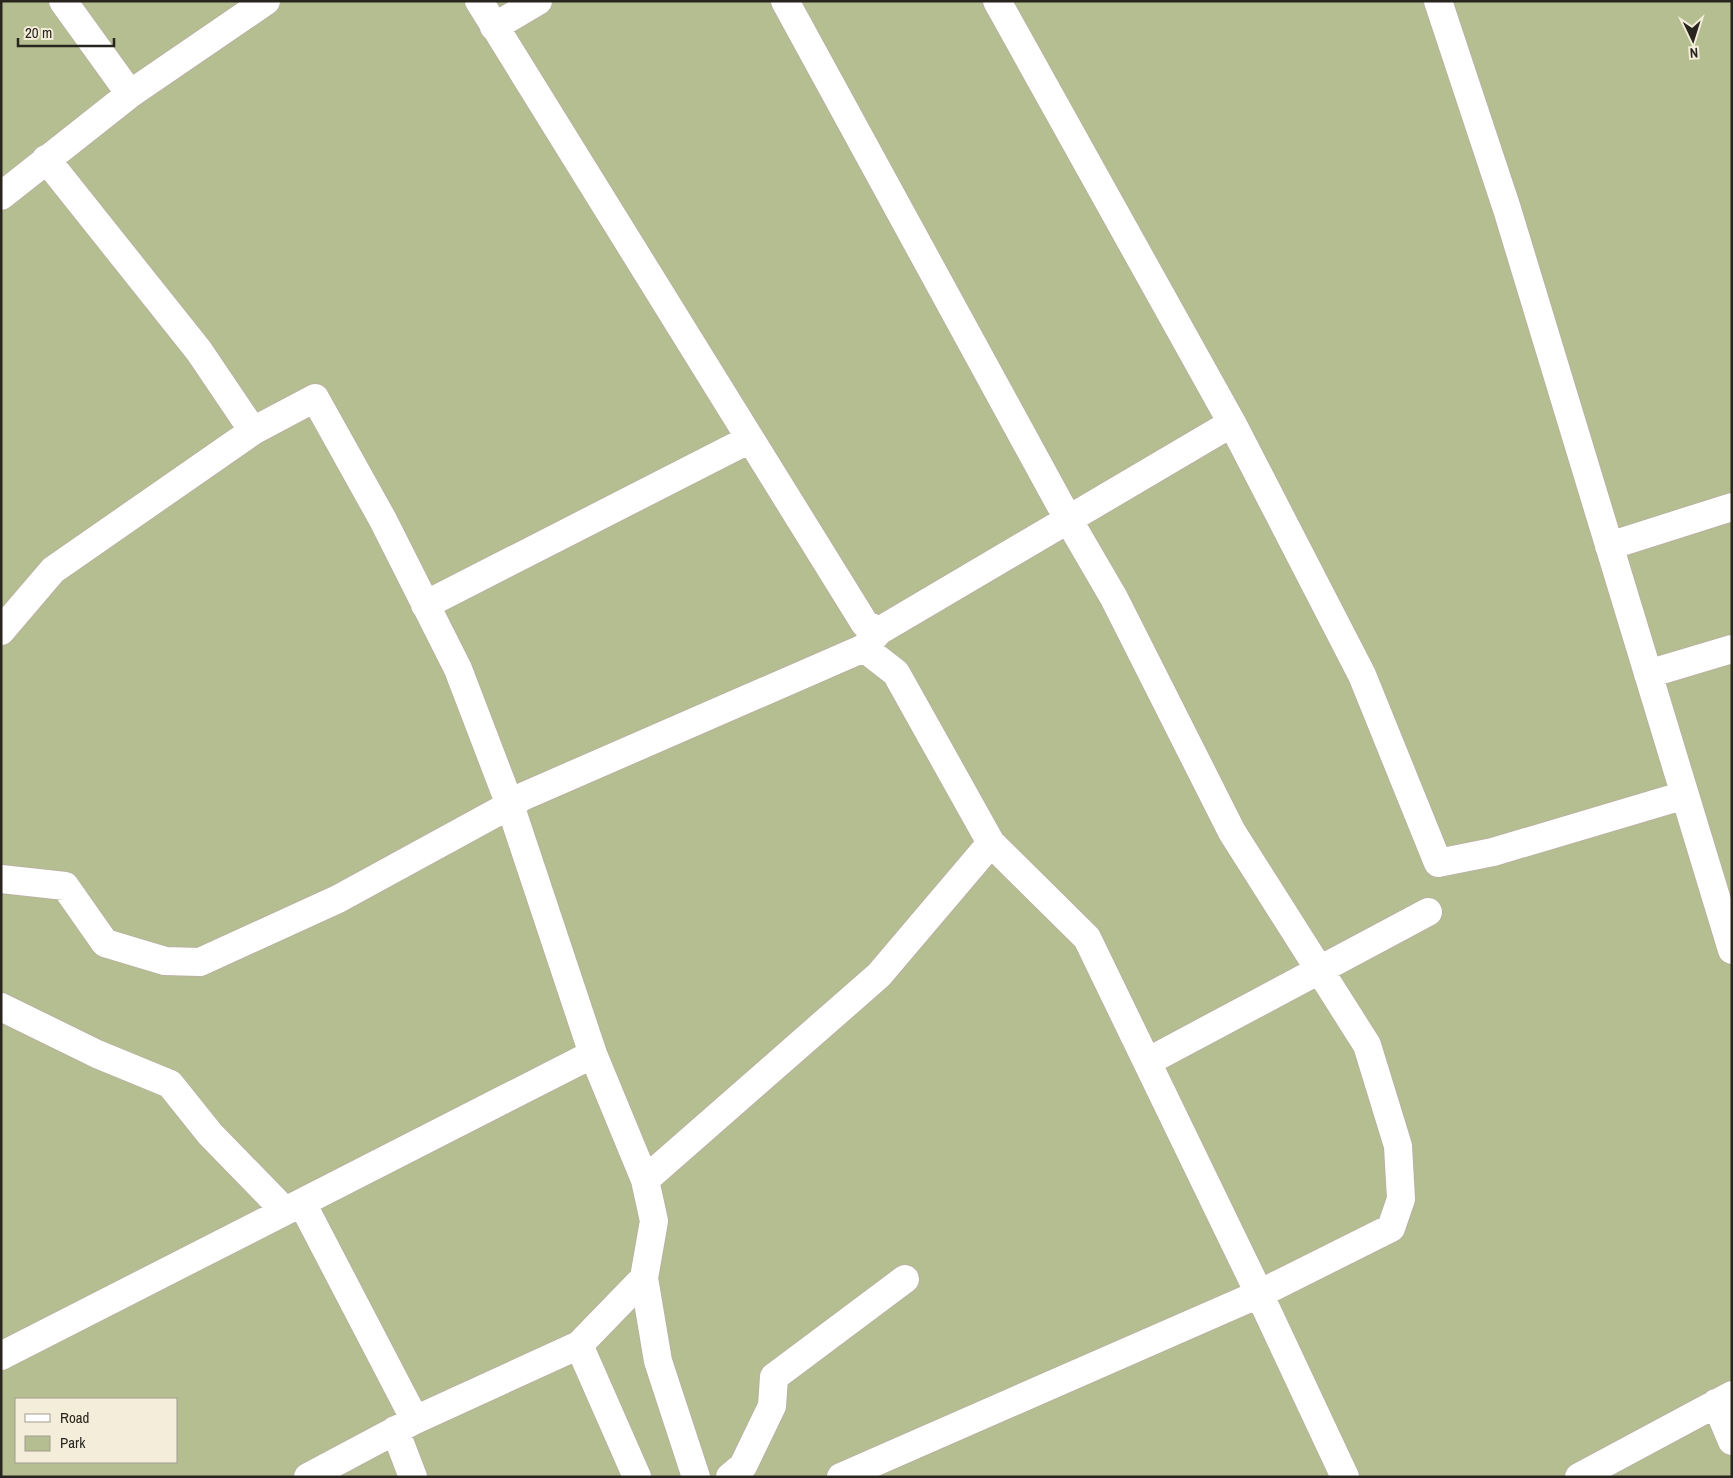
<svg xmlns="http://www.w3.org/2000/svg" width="1733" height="1478" viewBox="0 0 1733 1478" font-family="'Archivo Narrow',sans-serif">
<rect width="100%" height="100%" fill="#e7e0cd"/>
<path fill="#b5be90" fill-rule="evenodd" d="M 1,1 L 1732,1 L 1732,1477 L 1,1477 ZM 16,1399 L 176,1399 L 176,1462 L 16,1462 Z"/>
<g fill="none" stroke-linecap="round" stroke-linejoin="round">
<defs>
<path id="minor" d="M 63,1 L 130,94
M 479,1 L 865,624 L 879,631 L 1232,423
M 785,1 L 1068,519 L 1114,598 L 1232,832 L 1367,1045 L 1398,1146 L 1401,1199 L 1391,1228 L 1259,1294 L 841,1477
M 997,1 L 1232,423 L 1362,675 L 1438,863 L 1493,852 L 1685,795
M 1438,1 L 1507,209 L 1732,950
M 494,27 L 538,1
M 46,159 L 199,351 L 253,431
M 1,196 L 130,94 L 266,1
M 1609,546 L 1732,507
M 425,605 L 750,439
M 1,631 L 53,570 L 253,431 L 315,398 L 383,520 L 458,669 L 510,805 L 338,899 L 200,962 L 165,961 L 105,943 L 65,886 L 1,879
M 864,648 L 896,673 L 991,843 L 1087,938 L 1255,1285 L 1345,1477
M 1648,674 L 1732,649
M 1,1007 L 97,1054 L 170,1084 L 210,1134 L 285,1211
M 1147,1062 L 1428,912
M 645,1180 L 879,975 L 991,843
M 302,1203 L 415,1420
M 644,1278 L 658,1361 L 696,1477
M 579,1345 L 637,1477
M 1,1356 L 593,1054
M 1716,1403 L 1732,1441
M 395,1430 L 413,1477
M 308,1477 L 415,1420 L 579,1345 L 644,1278 L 654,1221 L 645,1180 L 593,1054 L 510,805 L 522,797 L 864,648 L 879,631
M 730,1477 L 743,1466 L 772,1406 L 774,1377 L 905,1279
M 1579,1477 L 1732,1395"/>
</defs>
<use href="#minor" stroke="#b9b2a0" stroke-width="30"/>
<use href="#minor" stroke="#fff" stroke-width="28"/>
</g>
<rect width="1733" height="1478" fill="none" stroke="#27251e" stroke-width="5"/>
<rect x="15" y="1398" width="162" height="65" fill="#f4edda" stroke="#a29d8f"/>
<rect x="25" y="1414" width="25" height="8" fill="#ffffff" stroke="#a29d8f"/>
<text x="60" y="1423" font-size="15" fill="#27251e">Road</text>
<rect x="25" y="1436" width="25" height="15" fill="#b5be90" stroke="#a29d8f"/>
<text x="60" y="1448" font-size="15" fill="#27251e">Park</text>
<g transform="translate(1693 40) rotate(176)" stroke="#f4edda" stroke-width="4" paint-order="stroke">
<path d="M0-4L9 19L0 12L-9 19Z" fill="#27251e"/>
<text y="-8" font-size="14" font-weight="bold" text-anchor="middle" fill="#27251e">N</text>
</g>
<path d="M18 38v8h96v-8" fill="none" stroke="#27251e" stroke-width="2.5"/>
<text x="25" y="38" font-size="15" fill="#27251e" stroke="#f4edda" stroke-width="4" paint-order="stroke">20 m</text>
</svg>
